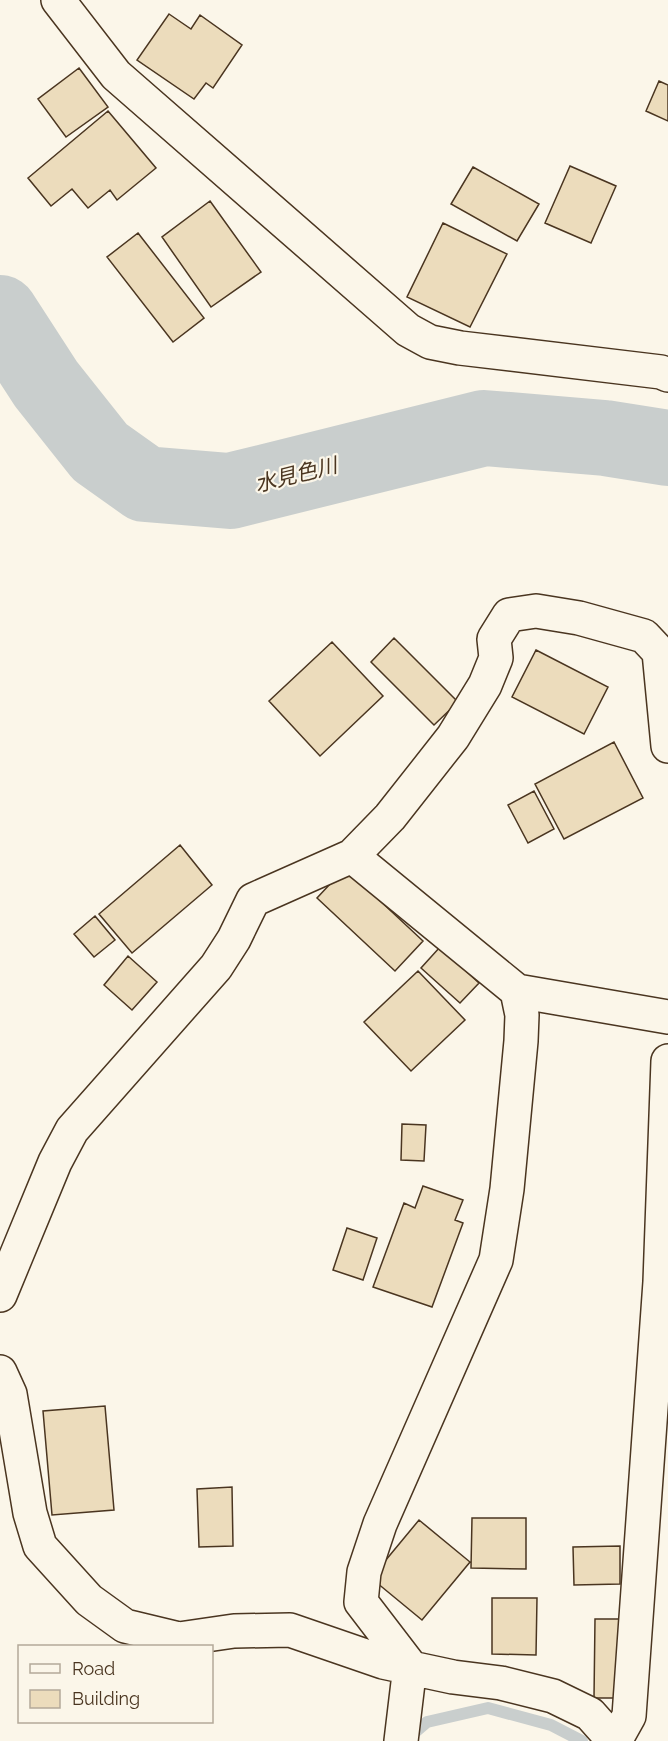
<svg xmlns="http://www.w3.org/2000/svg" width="668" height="1741" viewBox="0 0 668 1741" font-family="Raleway,'Noto Sans JP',sans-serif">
<rect width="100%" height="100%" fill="#fbf6e9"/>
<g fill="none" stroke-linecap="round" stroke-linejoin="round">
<path stroke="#c9cecd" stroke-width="12" d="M 408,1738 L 427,1722 L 488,1708 L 551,1725 L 582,1741"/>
<path stroke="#c9cecd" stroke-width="76" d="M 0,313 L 46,384 L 100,452 L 145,484 L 230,491 L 484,428 L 605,438 L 668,448"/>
</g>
<path fill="#ecdcbc" stroke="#4a3520" stroke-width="1.5" d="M 169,14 L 191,29 L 200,15 L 242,45 L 213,88 L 206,83 L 194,99 L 137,60 Z
M 79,68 L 108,107 L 66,137 L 38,99 Z
M 659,81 L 668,85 L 668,121 L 646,111 Z
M 108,111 L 156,168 L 117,200 L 110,190 L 88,208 L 72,189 L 51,206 L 28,178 Z
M 570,166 L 616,186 L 591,243 L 545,223 Z
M 473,167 L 539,204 L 517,241 L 451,204 Z
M 210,201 L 261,272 L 211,307 L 162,237 Z
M 443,223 L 507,254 L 470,327 L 407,297 Z
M 138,233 L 204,318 L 173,342 L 107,257 Z
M 394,638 L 458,702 L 434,725 L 371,662 Z
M 332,642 L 383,696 L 320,756 L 269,701 Z
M 536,650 L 608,687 L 584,734 L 512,697 Z
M 614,742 L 643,798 L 564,839 L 535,784 Z
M 534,791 L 554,829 L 528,843 L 508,805 Z
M 180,845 L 212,885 L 132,953 L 99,914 Z
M 345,868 L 423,941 L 395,971 L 317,898 Z
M 95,916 L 115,940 L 94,957 L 74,934 Z
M 440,947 L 479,983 L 460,1003 L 421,968 Z
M 128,956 L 157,982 L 132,1010 L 104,985 Z
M 418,971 L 465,1020 L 411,1071 L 364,1022 Z
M 402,1124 L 426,1125 L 424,1161 L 401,1160 Z
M 423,1186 L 463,1200 L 455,1220 L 463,1223 L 432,1307 L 373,1287 L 404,1203 L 415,1208 Z
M 347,1228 L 377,1238 L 363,1280 L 333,1270 Z
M 105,1406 L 114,1510 L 52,1515 L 43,1411 Z
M 232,1487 L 233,1546 L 199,1547 L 197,1489 Z
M 472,1518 L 526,1518 L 526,1569 L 471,1568 Z
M 419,1520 L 470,1562 L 422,1620 L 371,1578 Z
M 620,1546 L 620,1584 L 574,1585 L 573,1547 Z
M 492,1598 L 537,1598 L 536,1655 L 492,1654 Z
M 595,1619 L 627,1619 L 625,1698 L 594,1698 Z"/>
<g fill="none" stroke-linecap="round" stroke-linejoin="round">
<defs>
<path id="minor" d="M 58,0 L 116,75 L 408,330 L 430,342 L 460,348 L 661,372 L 668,375
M 352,856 L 517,991 L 522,1015 L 521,1041 L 507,1189 L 496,1260 L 380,1524 L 364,1572 L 361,1602 L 410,1666 L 401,1741
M 517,991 L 668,1017
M 0,1295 L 55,1162 L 72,1130 L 216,967 L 234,939 L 253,900 L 352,856 L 390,817 L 453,737 L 485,685 L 496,658 L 494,639 L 509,615 L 536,611 L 579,618 L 644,636 L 659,652 L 668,746
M 0,1372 L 10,1394 L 30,1513 L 40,1546 L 89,1600 L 125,1626 L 179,1639 L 234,1631 L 290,1630 L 383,1662 L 453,1677 L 501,1683 L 553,1696 L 590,1714 L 614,1741
M 615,1741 L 629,1716 L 660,1282 L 668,1061"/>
</defs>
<use href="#minor" stroke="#4a3520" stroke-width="36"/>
<use href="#minor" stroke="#fbf6e9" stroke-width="33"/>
</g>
<g text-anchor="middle" stroke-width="4.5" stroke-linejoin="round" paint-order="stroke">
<g font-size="21" font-style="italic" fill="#4a3520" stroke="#fbf6e9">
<text transform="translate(296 475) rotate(-14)" y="7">水見色川</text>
</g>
</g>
<rect x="18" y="1645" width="195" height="78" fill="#fbf6e9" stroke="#b4a999" stroke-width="1.5"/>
<rect x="30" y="1664" width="30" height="9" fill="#fbf6e9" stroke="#b4a999" stroke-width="1.5"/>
<text x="72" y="1675" font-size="18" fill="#4a3520">Road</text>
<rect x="30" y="1690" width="30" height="18" fill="#ecdcbc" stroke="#b4a999" stroke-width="1.5"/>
<text x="72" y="1705" font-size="18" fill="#4a3520">Building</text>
</svg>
